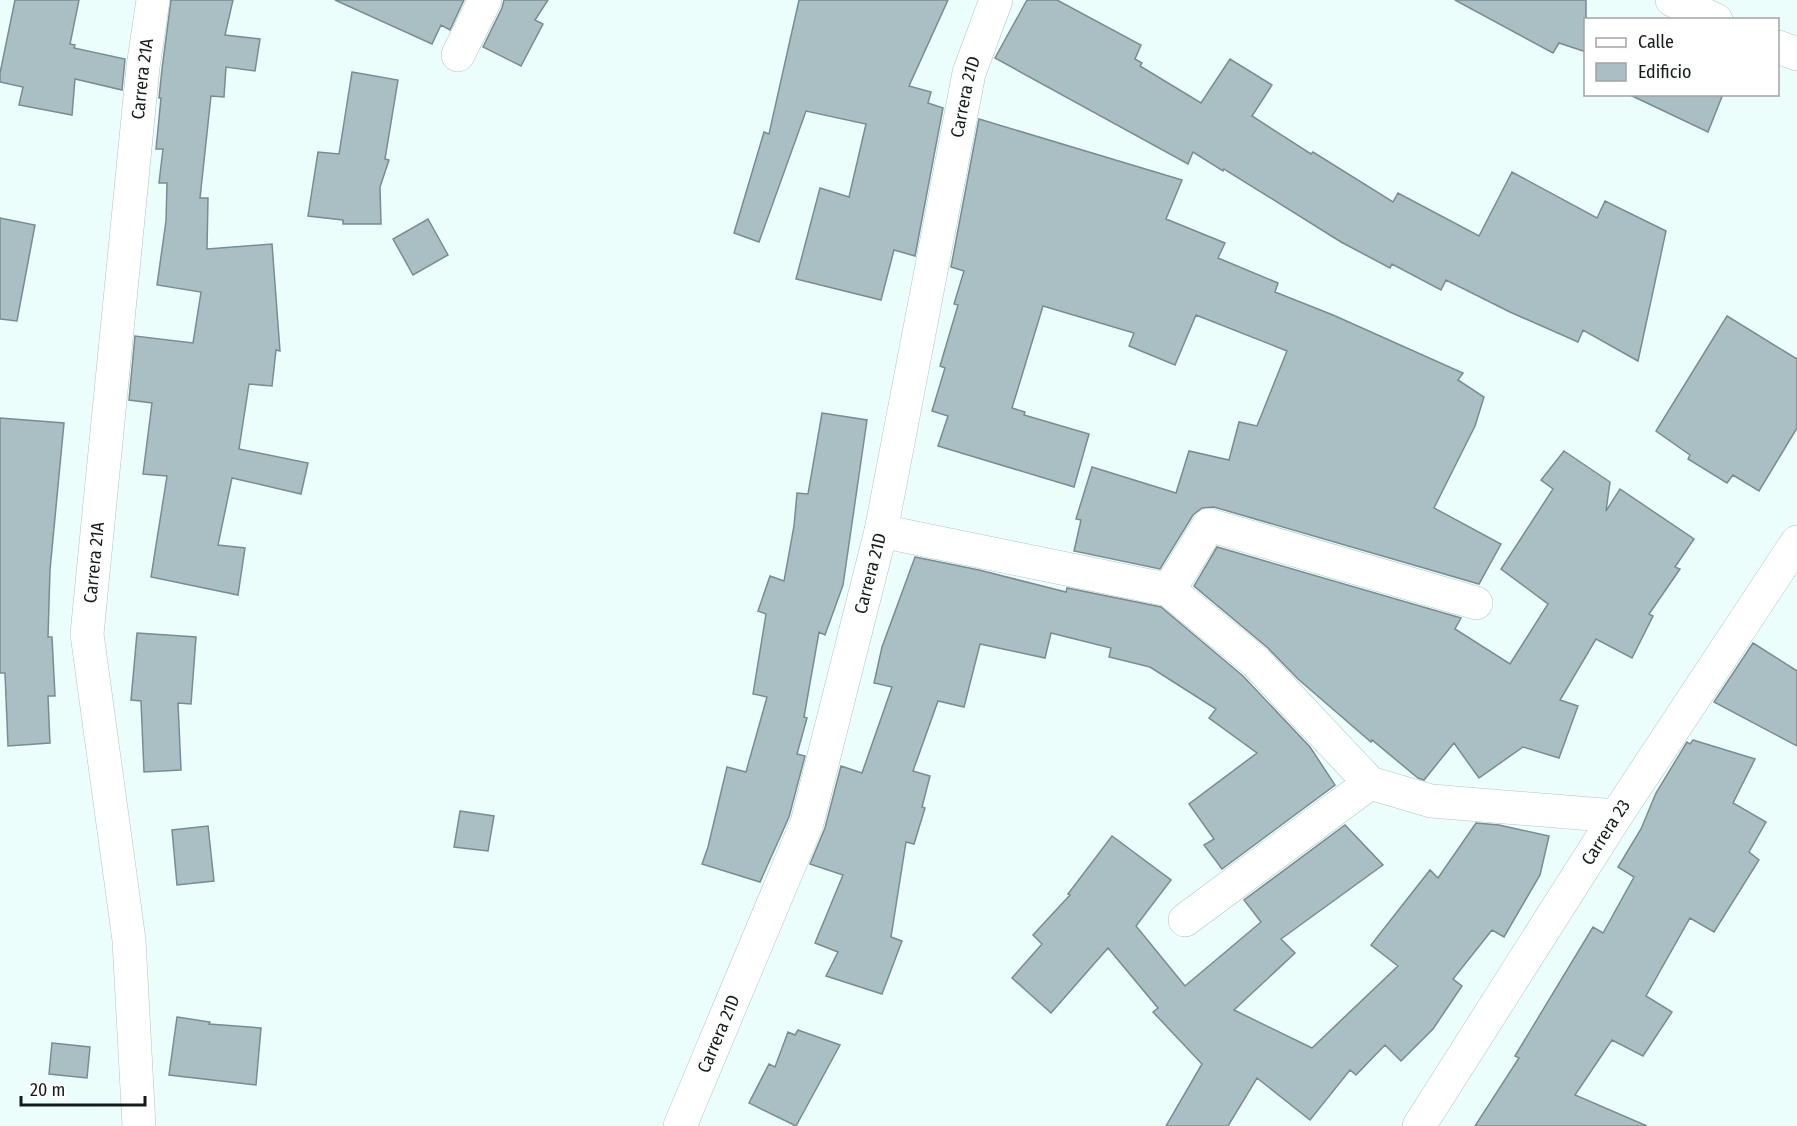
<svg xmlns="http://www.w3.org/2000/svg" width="1797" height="1126" viewBox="0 0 1797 1126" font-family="'Fira Sans Condensed',sans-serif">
<rect width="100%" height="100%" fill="#ebfefb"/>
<path fill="#a9bfc4" stroke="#788d91" stroke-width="1.5" d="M 15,0 L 79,0 L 70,44 L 75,45 L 74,48 L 125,59 L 122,90 L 75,79 L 72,115 L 19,105 L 23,87 L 0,82 L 0,73 Z
M 171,0 L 233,0 L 225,35 L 260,39 L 255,71 L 226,67 L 224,97 L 211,96 L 200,198 L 208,198 L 207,249 L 272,244 L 280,351 L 276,350 L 272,386 L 249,384 L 239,449 L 308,463 L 301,494 L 232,478 L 218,545 L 245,548 L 238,595 L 151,577 L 167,476 L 143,474 L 152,403 L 129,400 L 135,336 L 193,343 L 201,292 L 157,285 L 166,221 L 167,183 L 159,183 L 163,149 L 156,149 L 161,98 L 159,98 L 162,69 Z
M 335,0 L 464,0 L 450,30 L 441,25 L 432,44 Z
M 504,0 L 548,0 L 535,20 L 543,24 L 521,66 L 483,47 L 502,8 Z
M 799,0 L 948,0 L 909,86 L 931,92 L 928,103 L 943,108 L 915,256 L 894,250 L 881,300 L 796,279 L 820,188 L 849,197 L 866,124 L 806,111 L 759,242 L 734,233 L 764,132 L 769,134 Z
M 1027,0 L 1057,0 L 1141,45 L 1135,59 L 1142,63 L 1140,66 L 1201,103 L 1230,59 L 1272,85 L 1252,116 L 1311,154 L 1313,152 L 1393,202 L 1398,193 L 1479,236 L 1512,172 L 1597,218 L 1605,201 L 1666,231 L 1638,361 L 1583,330 L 1578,342 L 1510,312 L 1446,280 L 1441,290 L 1392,264 L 1390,268 L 1341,242 L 1224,169 L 1223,171 L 1193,152 L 1188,164 L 995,58 Z
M 1455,0 L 1586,0 L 1586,52 L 1559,43 L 1553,53 Z
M 352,72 L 398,80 L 385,159 L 389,160 L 380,187 L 381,224 L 343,224 L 343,220 L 308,216 L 318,152 L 339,154 Z
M 1628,94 L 1723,94 L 1708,132 Z
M 979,119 L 1182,180 L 1166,219 L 1225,243 L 1218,258 L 1278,283 L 1275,292 L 1333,315 L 1463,373 L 1458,380 L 1484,397 L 1475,426 L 1434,508 L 1501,544 L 1479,584 L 1214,507 L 1202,508 L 1193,515 L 1160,569 L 1074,551 L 1081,520 L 1076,519 L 1092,467 L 1176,493 L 1189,451 L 1229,460 L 1239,422 L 1257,426 L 1287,351 L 1196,315 L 1175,365 L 1129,346 L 1134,333 L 1043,306 L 1012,408 L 1025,412 L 1024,415 L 1089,434 L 1074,487 L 938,446 L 948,416 L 932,411 L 945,368 L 940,366 L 958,305 L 954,304 L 964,271 L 951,267 Z
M 0,218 L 35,225 L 17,321 L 0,319 Z
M 428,219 L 448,255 L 413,275 L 393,239 Z
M 1727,316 L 1797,359 L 1797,428 L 1759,491 L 1733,475 L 1727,483 L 1688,459 L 1690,455 L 1656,431 Z
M 822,413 L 867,420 L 843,585 L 825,635 L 819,632 L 804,717 L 807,718 L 797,754 L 805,756 L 789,817 L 760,882 L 702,864 L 708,847 L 727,767 L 746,772 L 767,697 L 753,694 L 766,614 L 758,611 L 770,576 L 784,581 L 794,526 L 797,493 L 808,494 Z
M 0,418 L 64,423 L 50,570 L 48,637 L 52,637 L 55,696 L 48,696 L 50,743 L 8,746 L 5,673 L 0,673 Z
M 1564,451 L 1610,482 L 1606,511 L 1620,489 L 1694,539 L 1675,567 L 1680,569 L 1649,614 L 1653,616 L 1632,658 L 1596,639 L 1560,700 L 1578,706 L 1559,758 L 1523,747 L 1479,778 L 1454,743 L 1424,780 L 1418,778 L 1372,740 L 1371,742 L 1298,679 L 1268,648 L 1194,586 L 1217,547 L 1461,618 L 1455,629 L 1510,664 L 1548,604 L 1501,569 L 1553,489 L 1541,480 Z
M 915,557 L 979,570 L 1066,592 L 1067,588 L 1161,607 L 1243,676 L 1310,747 L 1335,785 L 1222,869 L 1204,845 L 1214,839 L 1189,804 L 1257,753 L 1209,718 L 1216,709 L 1150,667 L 1109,657 L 1111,648 L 1051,633 L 1045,658 L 980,644 L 964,707 L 938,701 L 913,771 L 930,776 L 922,807 L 925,808 L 914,844 L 906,842 L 891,937 L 902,941 L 882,994 L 826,976 L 838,952 L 815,943 L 843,875 L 810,864 L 825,828 L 841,766 L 862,773 L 892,687 L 874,683 L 882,647 Z
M 137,633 L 196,637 L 191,704 L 178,703 L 181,770 L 144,772 L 141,701 L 131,700 Z
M 1753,643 L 1797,671 L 1797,746 L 1714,702 Z
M 1693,740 L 1755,759 L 1733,803 L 1766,822 L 1749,852 L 1759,860 L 1714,932 L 1690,918 L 1646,996 L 1672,1012 L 1643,1056 L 1612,1040 L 1575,1095 L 1647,1126 L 1475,1126 L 1519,1058 L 1515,1056 L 1593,927 L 1603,933 L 1634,877 L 1618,867 L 1641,829 L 1656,793 L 1687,742 L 1690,744 Z
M 460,811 L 494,816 L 488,851 L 454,847 Z
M 1476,823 L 1499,825 L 1549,836 L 1540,875 L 1504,937 L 1492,930 L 1453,979 L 1462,986 L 1433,1029 L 1401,1061 L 1385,1045 L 1356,1075 L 1350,1070 L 1310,1120 L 1257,1078 L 1228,1126 L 1166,1126 L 1202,1064 L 1153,1012 L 1158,1008 L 1108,948 L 1051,1013 L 1012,978 L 1042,944 L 1033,935 L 1070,895 L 1068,894 L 1112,836 L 1171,880 L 1136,926 L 1185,986 L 1261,922 L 1244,900 L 1345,825 L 1383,865 L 1281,939 L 1295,953 L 1234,1010 L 1312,1048 L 1398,966 L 1371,945 L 1430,870 L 1438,878 Z
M 208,826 L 214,881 L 177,885 L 172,830 Z
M 177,1017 L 210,1022 L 209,1024 L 261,1028 L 256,1085 L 169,1075 Z
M 798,1030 L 840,1045 L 796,1126 L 749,1103 L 769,1064 L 775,1067 L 788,1032 L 795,1035 Z
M 52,1043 L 90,1047 L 87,1078 L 49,1074 Z"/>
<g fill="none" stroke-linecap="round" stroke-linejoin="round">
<defs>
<g id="minor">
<path d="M 1672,0 L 1716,20"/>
<path d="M 1778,47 L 1797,54"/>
<path d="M 458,55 L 485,0"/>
<path d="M 881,531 L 1169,590 L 1256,662 L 1370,783 L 1431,801 L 1616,816"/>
<path d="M 1169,590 L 1209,525 L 1476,603"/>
<path d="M 1185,920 L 1370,783"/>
<path id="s1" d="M 139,1126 L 129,940 L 87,634 L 143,67 L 153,0"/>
<path id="s2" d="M 680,1126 L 807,823 L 881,531 L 969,73 L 996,0"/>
<path id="s3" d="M 1419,1126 L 1616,816 L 1797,542"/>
</g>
</defs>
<use href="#minor" stroke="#afc6c2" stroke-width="34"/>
<use href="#minor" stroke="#fff" stroke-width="33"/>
</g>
<g text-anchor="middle" stroke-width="4.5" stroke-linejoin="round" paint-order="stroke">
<g font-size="18" fill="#141c1b" stroke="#fff">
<text dy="6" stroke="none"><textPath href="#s1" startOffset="1053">Carrera 21A</textPath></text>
<text dy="6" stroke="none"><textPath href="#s2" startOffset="1072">Carrera 21D</textPath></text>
<text dy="6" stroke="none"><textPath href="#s1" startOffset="567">Carrera 21A</textPath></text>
<text dy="6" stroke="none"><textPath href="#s2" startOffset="586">Carrera 21D</textPath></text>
<text dy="6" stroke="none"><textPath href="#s3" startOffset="348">Carrera 23</textPath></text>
<text dy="6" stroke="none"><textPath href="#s2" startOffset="100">Carrera 21D</textPath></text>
</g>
</g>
<rect x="1584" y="18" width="195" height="78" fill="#ffffff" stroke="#a1a4a4" stroke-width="1.5"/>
<rect x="1596" y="38" width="30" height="9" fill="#ffffff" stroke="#a1a4a4" stroke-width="1.5"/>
<text x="1638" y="48" font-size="18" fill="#141c1b">Calle</text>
<rect x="1596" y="63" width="30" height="18" fill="#a9bfc4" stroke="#a1a4a4" stroke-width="1.5"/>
<text x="1638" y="78" font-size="18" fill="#141c1b">Edificio</text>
<path d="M21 1096v9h124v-9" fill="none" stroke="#141c1b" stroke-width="3"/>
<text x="30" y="1096" font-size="18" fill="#141c1b" stroke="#ffffff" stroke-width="4.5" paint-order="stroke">20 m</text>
</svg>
